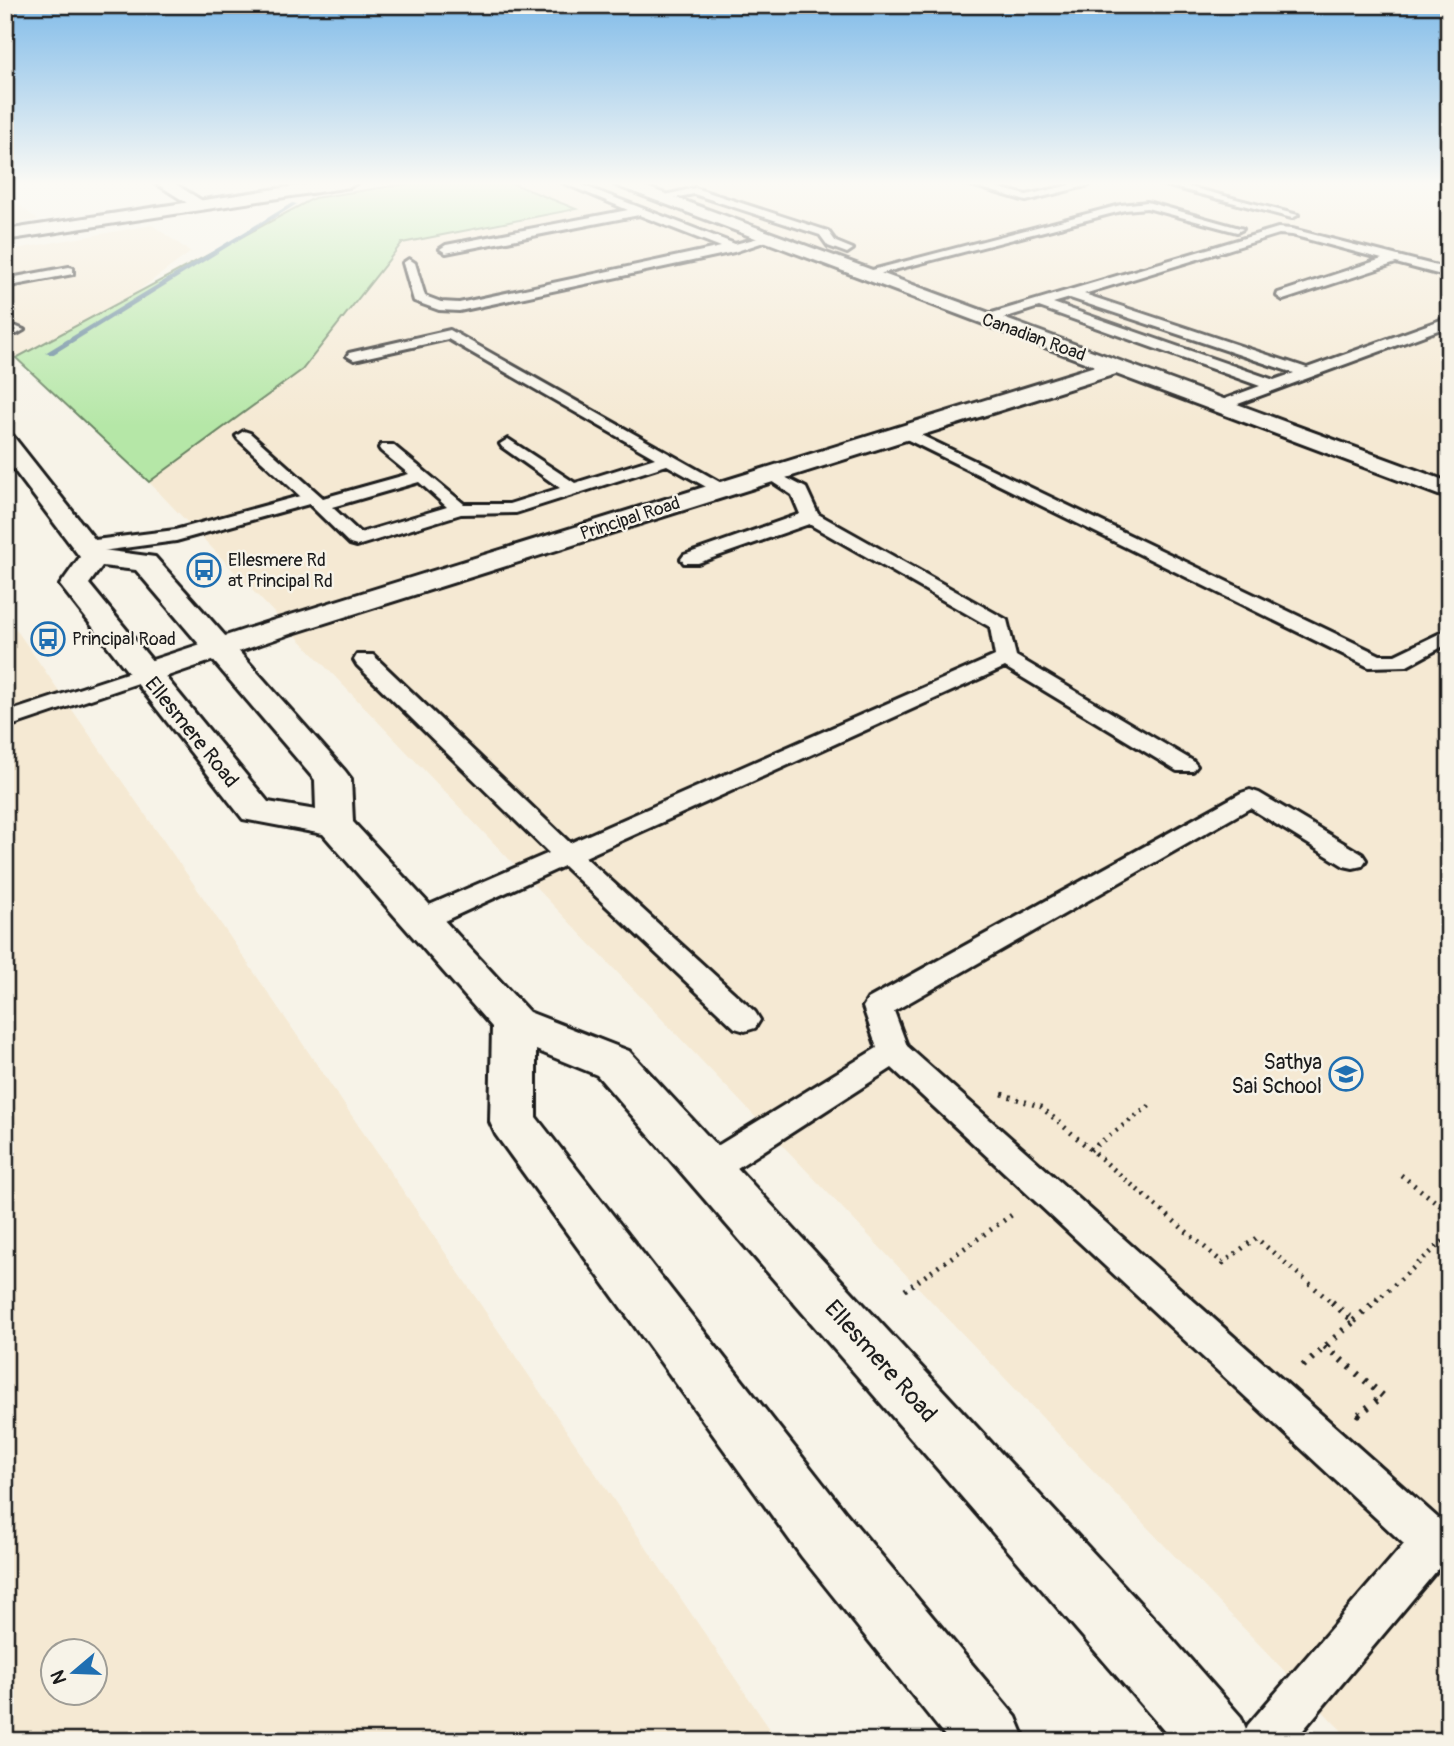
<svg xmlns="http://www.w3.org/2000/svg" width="1454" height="1746" viewBox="0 0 1454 1746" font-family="Pangolin,sans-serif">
<rect width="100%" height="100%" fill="#f7f3e8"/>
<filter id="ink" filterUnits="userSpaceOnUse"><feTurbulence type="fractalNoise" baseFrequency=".0143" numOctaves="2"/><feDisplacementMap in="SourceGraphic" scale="14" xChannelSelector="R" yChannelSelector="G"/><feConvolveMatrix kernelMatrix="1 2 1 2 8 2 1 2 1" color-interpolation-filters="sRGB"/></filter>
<g filter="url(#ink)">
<path fill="#f5e9d3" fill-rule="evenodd" d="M 509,182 L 1449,182 L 1449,1741 L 1353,1741 L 1336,1725 L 149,482 L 302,370 L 402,243 L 574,209 Z
M 5,194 L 38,220 L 5,225 Z
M 152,225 L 191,252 L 135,293 L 17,358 L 5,347 L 5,251 Z
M 13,625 L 200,893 L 778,1741 L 5,1741 L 5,627 ZM 52,1652 L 94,1652 L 94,1694 L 52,1694 Z"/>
<path fill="#b5e7a7" stroke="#688262" stroke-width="2" d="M 419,182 L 509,182 L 576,209 L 402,243 L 302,370 L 149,482 L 16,358 L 314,198 Z"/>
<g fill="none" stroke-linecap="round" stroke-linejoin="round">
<path fill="#5e8398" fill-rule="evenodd" d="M 292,203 L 297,204 L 52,355 L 45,353 Z"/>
<defs>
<path id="service" d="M 561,182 L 574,182 L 735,244 L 770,235 L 776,238 L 734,252 L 459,311 L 439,310 L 414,301 L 403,263 L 409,259 L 415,263 L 425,296 L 441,302 L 459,303 L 721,247 L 639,215 L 446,253 L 440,249 L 446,245 L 628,210 Z
M 961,182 L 976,182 L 1026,195 L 1071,185 L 1067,182 L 1083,182 L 1089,185 L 1026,201 Z
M 1154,182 L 1170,182 L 1298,215 L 1292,218 Z
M 695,188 L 828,231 L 836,242 L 853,249 L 847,253 L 828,246 L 820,235 L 694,194 L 662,200 L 657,197 Z
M 1147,202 L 1243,229 L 1237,232 L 1147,208 L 1125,210 L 863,278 L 857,274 L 1121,205 Z
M 1278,228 L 1292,229 L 1449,269 L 1449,277 L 1396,263 L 1283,300 L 1277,296 L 1278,293 L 1382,259 L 1292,235 L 1279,234 L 1084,294 L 1307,368 L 1449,317 L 1449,326 L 1219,411 L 1214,409 L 1211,406 L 1214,403 L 1260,386 L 1039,307 L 987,323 L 980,319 L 982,316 ZM 1070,298 L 1294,373 L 1274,380 L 1053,303 Z
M 69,267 L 73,268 L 73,274 L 5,287 L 5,279 Z
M 5,322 L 24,330 L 17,334 L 5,331 Z
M 450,330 L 732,489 L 729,493 L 717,493 L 667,465 L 516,513 L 461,514 L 357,546 L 350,544 L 309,504 L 176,541 L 87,553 L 78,547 L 87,541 L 175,530 L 300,496 L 238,439 L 236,436 L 244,431 L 250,433 L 323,498 L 409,474 L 381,451 L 379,448 L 381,445 L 393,445 L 464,504 L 509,504 L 560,488 L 502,447 L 500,444 L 508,439 L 575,483 L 655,458 L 448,339 L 354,360 L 347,356 L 349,353 ZM 419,482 L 447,507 L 360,533 L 332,507 Z
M 906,428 L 1380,655 L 1395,655 L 1449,629 L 1449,643 L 1407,666 L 1369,667 L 900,436 L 898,433 L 900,430 Z
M 771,470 L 806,488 L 818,514 L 1007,620 L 1016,656 L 1193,761 L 1197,766 L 1193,771 L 1177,771 L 1005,667 L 585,857 L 755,1012 L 760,1020 L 755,1028 L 745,1031 L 735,1028 L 564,866 L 431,927 L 421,929 L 411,927 L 407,920 L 411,913 L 549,853 L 357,665 L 354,660 L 357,655 L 373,655 L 570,843 L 995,656 L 990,627 L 809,524 L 698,563 L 684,563 L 681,559 L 684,555 L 800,514 L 792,495 L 762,475 Z
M 145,667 L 153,668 L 156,673 L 153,678 L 5,728 L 5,713 Z
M 1250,790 L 1259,793 L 1362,854 L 1366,860 L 1362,866 L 1353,868 L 1344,866 L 1250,808 L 894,1011 L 907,1046 L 1448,1527 L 1448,1557 L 1294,1741 L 1241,1741 L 1248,1725 L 1404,1544 L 892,1068 L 720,1179 L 708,1183 L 696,1179 L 691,1169 L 696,1159 L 877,1048 L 863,1007 L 868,999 L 1241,793 Z"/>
<path id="minor" d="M 154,182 L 172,182 L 209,205 L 207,208 L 195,208 Z
M 613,182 L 633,182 L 1449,482 L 1449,499 L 1116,374 L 290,634 L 156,680 L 145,683 L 134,680 L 129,673 L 134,666 L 268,622 L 1095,366 L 615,185 Z"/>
<path id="secondary" d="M 323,182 L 358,182 L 350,187 L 5,240 L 5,230 Z
M 5,434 L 13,436 L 103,550 L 155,557 L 345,771 L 351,779 L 353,822 L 529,1012 L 629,1051 L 1160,1625 L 1241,1717 L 1251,1741 L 1173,1741 L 597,1075 L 536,1050 L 536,1117 L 846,1513 L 1016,1717 L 1026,1741 L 949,1741 L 802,1557 L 496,1135 L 490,1122 L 492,1027 L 323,834 L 243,819 L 60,585 L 80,557 L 5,458 ZM 102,566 L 136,570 L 315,780 L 316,810 L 268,802 L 89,584 Z"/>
</defs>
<use href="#service" stroke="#1c1c1c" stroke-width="6"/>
<use href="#minor" stroke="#1c1c1c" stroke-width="6"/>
<use href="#secondary" stroke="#1c1c1c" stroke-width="6"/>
<path stroke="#1c1c1c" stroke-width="5" stroke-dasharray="2 6" stroke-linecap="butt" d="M 1002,1094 L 1041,1107 L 1223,1263 L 1256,1238 L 1330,1301
M 1090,1150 L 1152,1104
M 1401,1175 L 1449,1212
M 905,1290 L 1013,1214
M 1376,1301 L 1449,1236"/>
<path stroke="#1c1c1c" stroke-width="7" stroke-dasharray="2.5 8" stroke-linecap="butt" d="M 1354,1321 L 1378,1299
M 1325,1346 L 1383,1396 L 1359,1414 L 1357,1412
M 1303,1366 L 1354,1321 L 1328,1299"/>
<use href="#service" fill="#f7f3e8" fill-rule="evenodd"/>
<use href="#minor" fill="#f7f3e8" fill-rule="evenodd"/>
<use href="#secondary" fill="#f7f3e8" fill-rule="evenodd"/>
</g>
</g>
<linearGradient id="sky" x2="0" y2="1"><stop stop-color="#82bce9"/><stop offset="0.43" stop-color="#fbfaf5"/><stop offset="1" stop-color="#fbfaf5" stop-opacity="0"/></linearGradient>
<rect width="1454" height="426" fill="url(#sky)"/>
<defs>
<symbol id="bus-ring" viewBox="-11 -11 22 22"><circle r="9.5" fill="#f7f3e8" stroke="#1f6fb2" stroke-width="1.5"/><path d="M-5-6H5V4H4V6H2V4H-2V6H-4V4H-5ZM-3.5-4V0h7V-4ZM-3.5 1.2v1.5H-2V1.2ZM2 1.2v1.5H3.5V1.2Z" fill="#1f6fb2"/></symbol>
<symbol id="school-ring" viewBox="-11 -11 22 22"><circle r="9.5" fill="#f7f3e8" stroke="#1f6fb2" stroke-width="1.5"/><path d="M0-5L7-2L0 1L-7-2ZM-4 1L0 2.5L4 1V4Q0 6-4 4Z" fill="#1f6fb2"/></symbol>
</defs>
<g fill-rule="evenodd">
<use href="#bus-ring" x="185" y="551" width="38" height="38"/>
<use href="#bus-ring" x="29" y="620" width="38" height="38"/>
<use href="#school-ring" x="1327" y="1055" width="38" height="38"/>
</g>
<g text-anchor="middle" stroke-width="5" stroke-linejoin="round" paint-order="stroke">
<g font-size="18" fill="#1c1c1c" stroke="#f7f3e8">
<text transform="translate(1034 337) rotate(20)" y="6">Canadian Road</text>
<text transform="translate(630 518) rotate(-18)" y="6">Principal Road</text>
</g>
<g font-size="18" fill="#1c1c1c" stroke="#f7f3e8" text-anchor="start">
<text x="228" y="566">Ellesmere Rd<tspan x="228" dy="21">at Principal Rd</tspan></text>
<text x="72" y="645">Principal Road</text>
</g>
<g font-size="21" fill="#1c1c1c" stroke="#f7f3e8">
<text transform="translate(192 732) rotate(51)" y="7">Ellesmere Road</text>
</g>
<g font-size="21" fill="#1c1c1c" stroke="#f7f3e8" text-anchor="end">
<text x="1322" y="1069">Sathya<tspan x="1322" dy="24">Sai School</tspan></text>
</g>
<g font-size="24" fill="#1c1c1c" stroke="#f7f3e8">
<text transform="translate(881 1361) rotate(48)" y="8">Ellesmere Road</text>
</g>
</g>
<rect width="1454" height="1746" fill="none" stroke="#f7f3e8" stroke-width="28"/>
<rect x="14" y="14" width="1426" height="1718" fill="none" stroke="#1c1c1c" stroke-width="2.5" filter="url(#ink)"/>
<g transform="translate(74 1672) rotate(251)"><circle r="33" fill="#f7f3e8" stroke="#9f9d96" stroke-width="2"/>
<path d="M0-5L12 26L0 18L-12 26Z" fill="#1f6fb2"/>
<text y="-10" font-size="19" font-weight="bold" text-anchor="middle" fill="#1c1c1c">N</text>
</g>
</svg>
